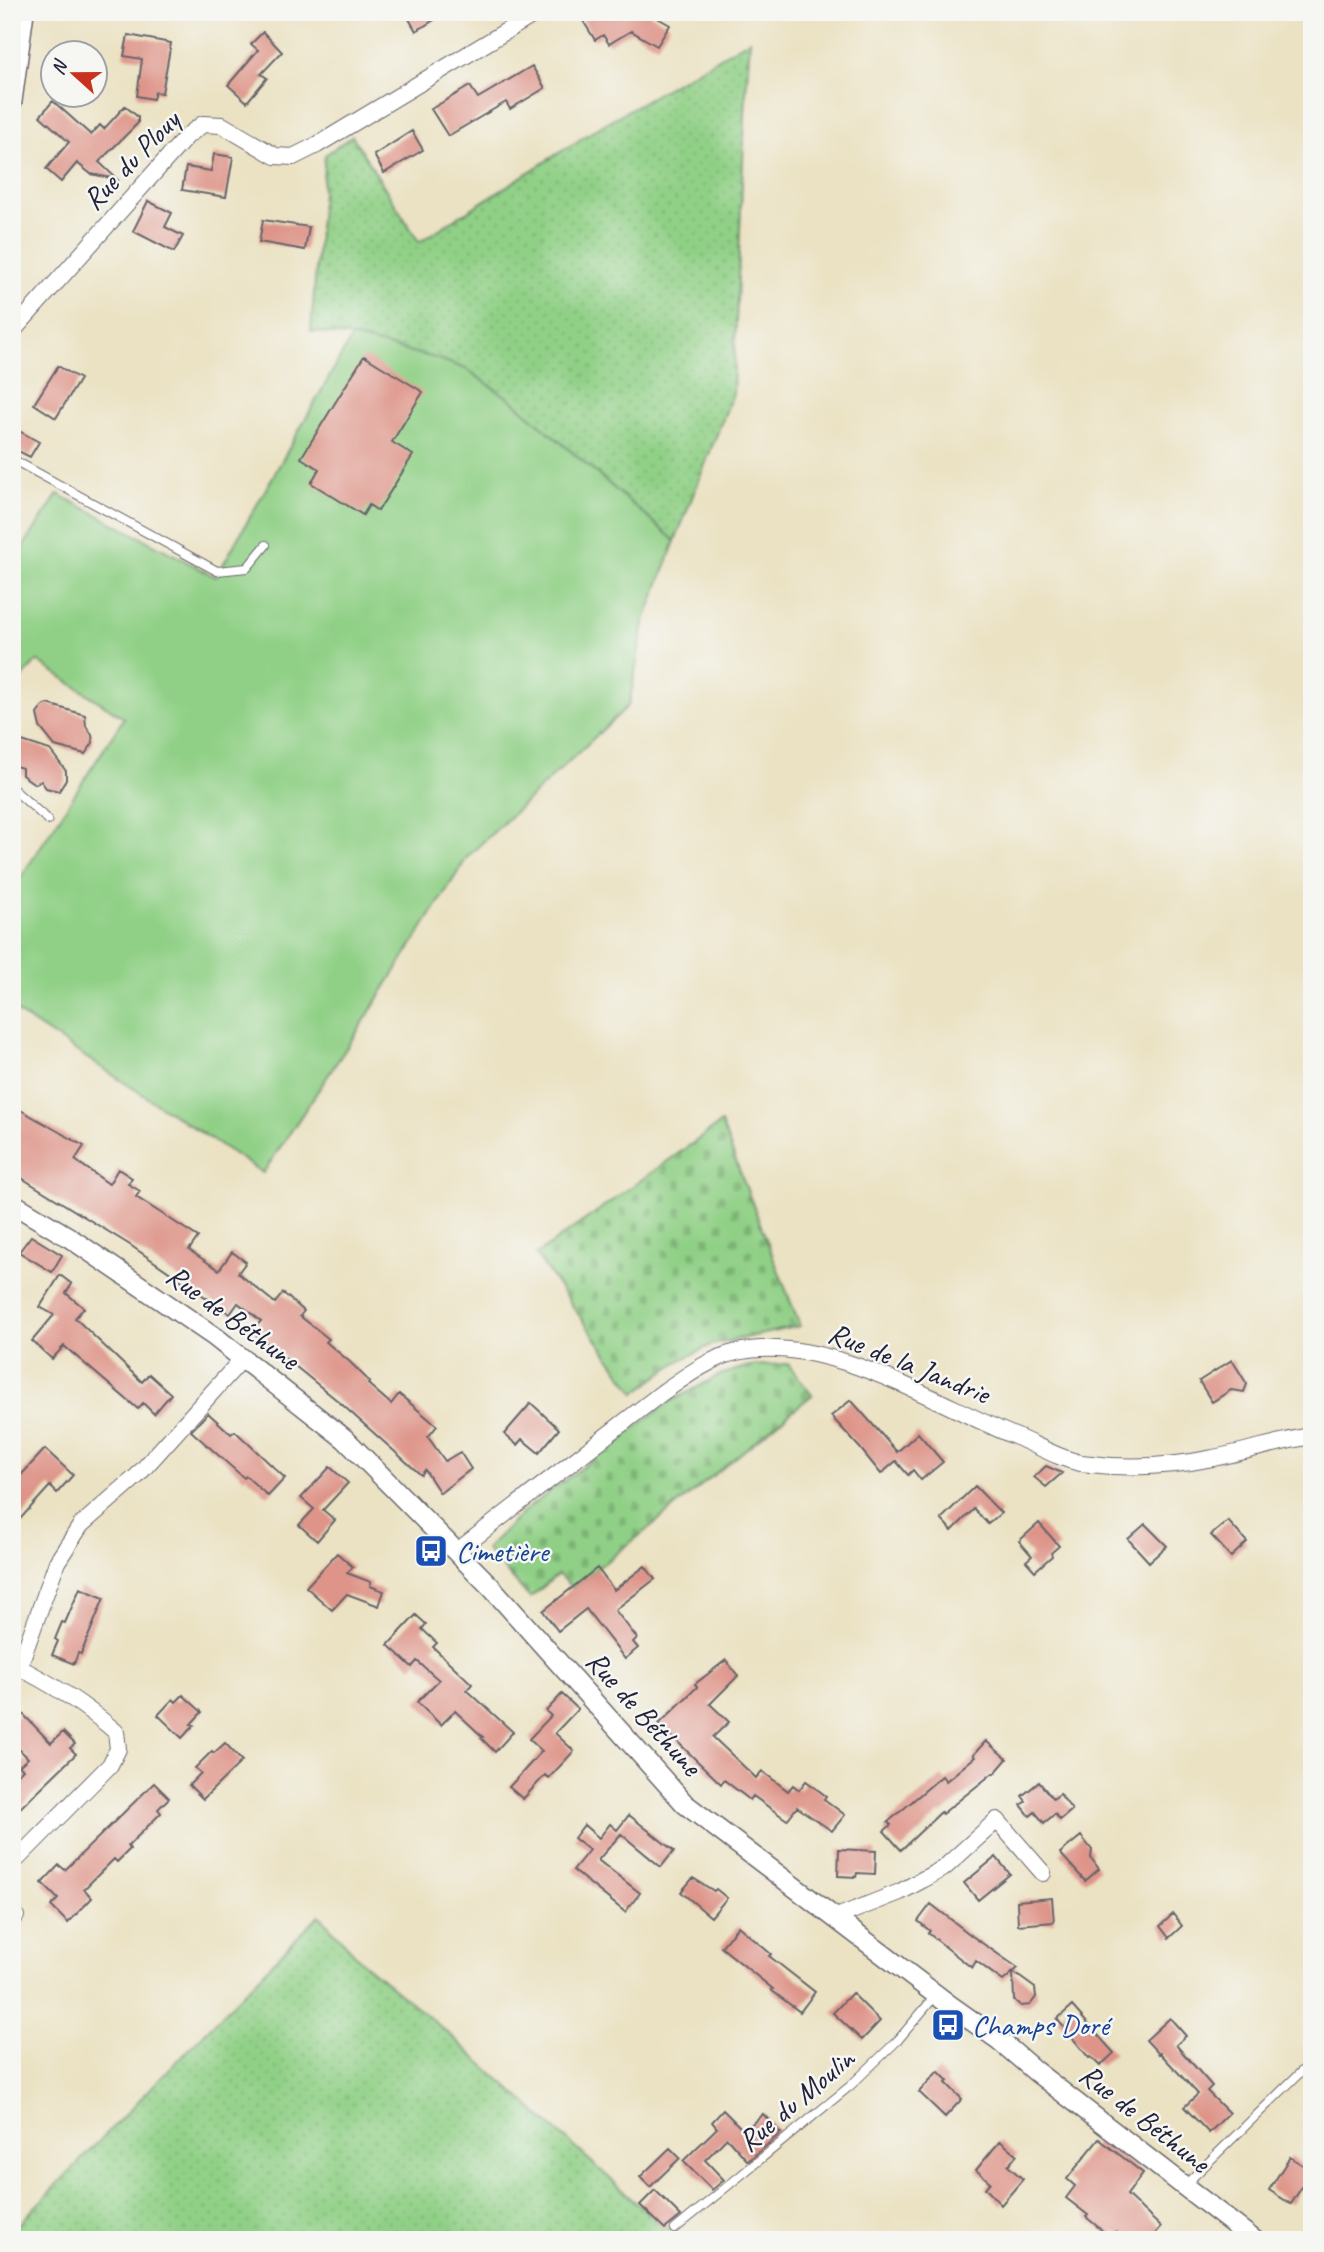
<svg xmlns="http://www.w3.org/2000/svg" width="1324" height="2252" viewBox="0 0 1324 2252" font-family="Caveat,sans-serif">
<defs>
<pattern id="grass-dots" width="8" height="8" patternUnits="userSpaceOnUse" patternTransform="scale(1.75)"><rect width="8" height="8" fill="#90d086"/><path d="M2 2h.1M6 6h.1" fill="none" stroke="#7cb275" stroke-width="1.8" stroke-linecap="round"/></pattern>
<pattern id="cemetery-stones" width="16" height="16" patternUnits="userSpaceOnUse" patternTransform="scale(1.75)"><rect width="16" height="16" fill="#90d086"/><path d="M2 7V4a2 2 0 0 1 4 0v3zM10 15v-3a2 2 0 0 1 4 0v3z" fill="#7cb275"/></pattern>
</defs>
<rect width="100%" height="100%" fill="#f6f6f2"/>
<filter id="ink" filterUnits="userSpaceOnUse"><feTurbulence type="fractalNoise" baseFrequency=".0143" numOctaves="2"/><feDisplacementMap in="SourceGraphic" scale="14" xChannelSelector="R" yChannelSelector="G"/><feConvolveMatrix kernelMatrix="1 2 1 2 8 2 1 2 1" color-interpolation-filters="sRGB"/></filter>
<filter id="wash" filterUnits="userSpaceOnUse"><feTurbulence type="fractalNoise" baseFrequency=".00686" numOctaves="4" result="noise"/><feDisplacementMap in="SourceGraphic" scale="28" xChannelSelector="R" yChannelSelector="G"/><feGaussianBlur stdDeviation="1.57" result="paint"/><feColorMatrix in="noise" values="0 0 0 0 0 0 0 0 0 0 0 0 0 0 0 0 0 1.4 0 .05"/><feComposite in="paint" operator="in"/></filter>
<g filter="url(#wash)">
<rect width="100%" height="100%" fill="#ebe2c3"/>
<path fill="url(#grass-dots)" stroke="#597960" stroke-width="2" d="M 750,40 L 746,92 L 733,393 L 675,541 L 514,402 L 466,369 L 352,337 L 311,331 L 325,155 L 352,136 L 419,242 L 606,123 Z
M 319,1915 L 364,1964 L 441,2027 L 665,2228 L 675,2229 L 670,2240 L 12,2240 L 12,2231 Z"/>
<path fill="url(#cemetery-stones)" stroke="#597960" stroke-width="2" d="M 721,1123 L 800,1326 L 711,1345 L 677,1362 L 635,1393 L 536,1255 Z
M 788,1364 L 812,1395 L 644,1532 L 572,1588 L 558,1574 L 530,1598 L 486,1549 L 524,1511 L 668,1403 L 720,1375 L 749,1366 Z"/>
<path fill="#90d086" stroke="#597960" stroke-width="2" d="M 352,337 L 439,359 L 466,369 L 514,402 L 675,541 L 644,623 L 629,705 L 468,856 L 361,1026 L 263,1173 L 12,1009 L 12,891 L 124,718 L 37,661 L 12,689 L 12,564 L 58,494 L 216,577 Z"/>
<g id="blocks">
<path fill="#de9489" d="M 405,12 L 447,12 L 416,31 Z
M 593,12 L 647,12 L 670,25 L 657,46 L 631,31 L 609,44 L 603,35 L 595,40 L 582,19 Z
M 263,32 L 282,52 L 261,74 L 267,78 L 247,102 L 228,85 L 258,50 L 251,44 Z
M 128,35 L 171,43 L 162,93 L 155,92 L 153,99 L 137,96 L 142,59 L 124,56 Z
M 532,66 L 545,88 L 510,109 L 506,102 L 448,136 L 431,109 L 470,86 L 478,98 Z
M 53,101 L 91,135 L 100,125 L 104,129 L 125,106 L 138,117 L 138,123 L 99,162 L 117,179 L 91,174 L 77,163 L 61,182 L 46,169 L 69,142 L 40,116 Z
M 412,131 L 423,150 L 384,173 L 374,155 Z
M 214,154 L 233,157 L 226,197 L 182,190 L 186,167 L 211,171 Z
M 148,201 L 172,213 L 165,227 L 183,236 L 174,252 L 133,231 Z
M 263,220 L 309,227 L 305,250 L 259,242 Z
M 364,356 L 423,392 L 392,442 L 413,455 L 378,511 L 369,505 L 363,515 L 311,483 L 319,469 L 301,458 Z
M 58,366 L 80,379 L 56,418 L 34,404 Z
M 12,427 L 39,442 L 30,457 L 12,448 Z
M 48,704 L 85,715 L 86,726 L 92,735 L 93,743 L 85,754 L 55,746 L 40,727 L 37,714 L 43,706 Z
M 22,741 L 50,750 L 66,771 L 66,780 L 59,791 L 46,788 L 41,781 L 35,784 L 22,775 L 22,768 L 12,765 L 12,750 Z
M 17,1108 L 84,1146 L 75,1160 L 109,1184 L 118,1169 L 132,1178 L 128,1184 L 140,1191 L 136,1197 L 198,1237 L 189,1250 L 219,1270 L 232,1252 L 246,1262 L 238,1273 L 275,1303 L 283,1293 L 304,1311 L 300,1316 L 329,1339 L 326,1342 L 350,1362 L 370,1382 L 368,1384 L 391,1404 L 399,1394 L 437,1426 L 428,1437 L 445,1461 L 460,1452 L 471,1469 L 440,1493 L 425,1470 L 421,1475 L 338,1401 L 252,1331 L 261,1321 L 238,1303 L 230,1314 L 130,1245 L 12,1172 L 12,1116 Z
M 31,1236 L 62,1255 L 52,1272 L 19,1252 Z
M 60,1275 L 72,1284 L 66,1293 L 84,1308 L 75,1318 L 142,1382 L 149,1374 L 171,1394 L 154,1414 L 143,1403 L 138,1409 L 64,1346 L 52,1359 L 32,1341 L 54,1315 L 40,1307 Z
M 1232,1360 L 1247,1384 L 1244,1392 L 1231,1390 L 1212,1402 L 1199,1381 Z
M 851,1400 L 897,1452 L 918,1433 L 943,1462 L 921,1480 L 913,1470 L 908,1475 L 896,1461 L 881,1474 L 860,1448 L 831,1416 Z
M 531,1403 L 559,1429 L 539,1453 L 522,1439 L 517,1445 L 504,1434 Z
M 208,1413 L 231,1434 L 235,1431 L 285,1478 L 268,1496 L 246,1476 L 244,1478 L 191,1431 Z
M 45,1449 L 73,1475 L 57,1493 L 50,1486 L 12,1528 L 12,1485 Z
M 1046,1466 L 1062,1473 L 1046,1487 L 1034,1477 Z
M 330,1467 L 348,1483 L 323,1510 L 335,1520 L 317,1541 L 299,1525 L 314,1509 L 301,1498 Z
M 975,1486 L 1001,1513 L 988,1524 L 974,1509 L 952,1531 L 941,1519 Z
M 1228,1521 L 1247,1542 L 1231,1557 L 1211,1535 Z
M 1039,1523 L 1059,1546 L 1051,1553 L 1052,1556 L 1035,1571 L 1026,1561 L 1032,1556 L 1019,1541 Z
M 1145,1524 L 1167,1546 L 1149,1562 L 1128,1539 Z
M 337,1553 L 353,1567 L 347,1573 L 371,1582 L 370,1586 L 384,1591 L 379,1606 L 347,1594 L 332,1610 L 306,1587 Z
M 645,1566 L 655,1579 L 615,1610 L 637,1638 L 633,1642 L 638,1648 L 625,1659 L 586,1609 L 558,1631 L 543,1611 L 597,1568 L 614,1590 Z
M 80,1588 L 104,1598 L 81,1654 L 78,1653 L 74,1664 L 52,1655 L 58,1641 L 55,1639 L 62,1622 L 65,1623 Z
M 416,1615 L 426,1624 L 422,1629 L 437,1643 L 433,1647 L 472,1684 L 467,1690 L 513,1732 L 495,1752 L 481,1738 L 483,1737 L 455,1711 L 441,1725 L 417,1702 L 439,1680 L 417,1661 L 412,1667 L 388,1645 Z
M 726,1660 L 738,1676 L 710,1704 L 729,1722 L 713,1737 L 756,1778 L 762,1771 L 788,1791 L 793,1785 L 799,1790 L 806,1781 L 826,1796 L 824,1799 L 845,1815 L 832,1831 L 797,1807 L 787,1820 L 753,1796 L 750,1800 L 724,1780 L 721,1784 L 659,1724 L 697,1687 L 695,1684 Z
M 562,1694 L 578,1709 L 555,1733 L 574,1751 L 549,1778 L 545,1775 L 523,1799 L 509,1787 L 542,1751 L 529,1739 L 551,1716 L 546,1711 Z
M 183,1695 L 202,1712 L 191,1724 L 194,1725 L 182,1738 L 158,1715 L 173,1699 L 176,1702 Z
M 22,1713 L 51,1743 L 63,1732 L 75,1744 L 70,1748 L 76,1754 L 12,1816 L 12,1780 L 23,1769 L 19,1766 L 28,1758 L 12,1742 L 12,1721 Z
M 986,1741 L 1007,1759 L 994,1774 L 993,1773 L 942,1814 L 941,1812 L 901,1850 L 884,1831 L 891,1825 L 888,1822 L 942,1776 L 946,1781 L 975,1757 L 973,1755 Z
M 225,1743 L 242,1761 L 203,1799 L 189,1785 L 201,1773 L 195,1768 L 212,1751 L 214,1753 Z
M 1039,1782 L 1053,1799 L 1060,1794 L 1072,1810 L 1060,1820 L 1055,1814 L 1044,1823 L 1035,1812 L 1030,1816 L 1021,1805 L 1026,1801 L 1022,1796 Z
M 154,1783 L 169,1798 L 158,1809 L 161,1813 L 128,1846 L 130,1849 L 117,1862 L 114,1859 L 84,1889 L 92,1898 L 68,1923 L 51,1906 L 58,1899 L 42,1883 L 59,1865 L 65,1870 Z
M 629,1815 L 674,1851 L 661,1867 L 621,1834 L 598,1860 L 640,1893 L 625,1912 L 573,1870 L 589,1850 L 574,1838 L 584,1825 L 599,1838 L 610,1824 L 617,1830 Z
M 1081,1836 L 1092,1850 L 1091,1858 L 1099,1869 L 1085,1881 L 1060,1853 Z
M 839,1849 L 876,1851 L 875,1874 L 857,1873 L 856,1877 L 838,1876 Z
M 996,1857 L 1010,1874 L 978,1900 L 964,1883 Z
M 693,1878 L 714,1891 L 716,1889 L 727,1898 L 711,1917 L 681,1892 Z
M 1052,1898 L 1054,1922 L 1018,1925 L 1017,1901 Z
M 931,1904 L 972,1936 L 1018,1968 L 1003,1981 L 976,1961 L 972,1968 L 928,1933 L 930,1931 L 918,1921 Z
M 1173,1914 L 1182,1926 L 1169,1938 L 1160,1926 Z
M 738,1926 L 771,1954 L 769,1956 L 815,1992 L 800,2012 L 771,1990 L 773,1989 L 721,1947 Z
M 1013,1972 L 1035,1988 L 1036,1997 L 1030,2005 L 1021,2006 L 1014,2000 Z
M 852,1993 L 880,2021 L 862,2040 L 833,2013 Z
M 1072,2006 L 1114,2053 L 1100,2066 L 1091,2057 L 1089,2058 L 1057,2019 Z
M 1170,2018 L 1186,2036 L 1176,2045 L 1212,2086 L 1207,2091 L 1229,2113 L 1209,2133 L 1184,2107 L 1198,2094 L 1160,2053 L 1159,2054 L 1146,2040 Z
M 938,2071 L 948,2081 L 946,2083 L 962,2099 L 945,2117 L 919,2092 Z
M 723,2110 L 744,2131 L 763,2114 L 781,2133 L 748,2161 L 727,2138 L 705,2160 L 724,2180 L 712,2190 L 683,2161 L 717,2128 L 712,2122 Z
M 1099,2139 L 1143,2173 L 1127,2195 L 1161,2227 L 1150,2240 L 1125,2240 L 1116,2232 L 1110,2237 L 1086,2217 L 1088,2215 L 1066,2198 L 1075,2186 L 1067,2179 Z
M 1000,2141 L 1017,2155 L 1008,2166 L 1023,2179 L 1001,2205 L 985,2188 L 990,2182 L 976,2170 Z
M 670,2148 L 680,2158 L 650,2187 L 640,2177 Z
M 1290,2157 L 1312,2171 L 1291,2204 L 1269,2190 Z
M 655,2190 L 681,2216 L 665,2229 L 640,2205 Z"/>
</g>
</g>
<g filter="url(#ink)">
<use href="#blocks" fill-opacity="0" stroke="#68656b" stroke-width="2"/>
<g fill="none" stroke-linecap="round" stroke-linejoin="round">
<defs>
<path id="service" d="M 12,459 L 217,571 L 247,568 L 266,545
M 12,788 L 48,820
M 1184,2186 L 1312,2061
M 675,2229 L 850,2086 L 898,2040 L 936,1995"/>
<path id="minor" d="M 12,332 L 187,136 L 203,124 L 222,125 L 275,156 L 293,157 L 317,145 L 538,12
M 456,1552 L 663,1392 C 685,1377 710,1358 737,1352 C 825,1332 938,1405 1017,1437 C 1036,1445 1062,1460 1081,1463 C 1126,1469 1170,1467 1213,1458 C 1247,1452 1278,1441 1312,1436
M 12,1664 C 49,1682 85,1705 116,1732 L 118,1749 L 110,1765 L 12,1864
M 19,1667 L 57,1562 L 81,1525 L 137,1476 L 243,1358
M 12,1912 L 16,1916
M 834,1918 L 900,1892 L 944,1868 L 997,1820 L 1043,1873"/>
<path id="tertiary" d="M 12,101 L 24,12
M 12,1203 L 70,1238 L 215,1337 L 345,1439 L 491,1587 L 685,1804 L 951,2006 L 999,2040 L 1035,2071 L 1254,2240"/>
</defs>
<use href="#service" stroke="#68656b" stroke-width="10"/>
<use href="#minor" stroke="#68656b" stroke-width="18"/>
<use href="#tertiary" stroke="#68656b" stroke-width="22"/>
<use href="#service" stroke="#fff" stroke-width="8"/>
<use href="#minor" stroke="#fff" stroke-width="16"/>
<use href="#tertiary" stroke="#fff" stroke-width="19"/>
</g>
</g>
<defs>
<symbol id="bus-square" viewBox="-11 -11 22 22"><rect x="-9" y="-9" width="18" height="18" rx="4" fill="#1a4fb4" stroke="#f6f6f2"/><path d="M-5-6H5V4H4V6H2V4H-2V6H-4V4H-5ZM-3.5-4V0h7V-4ZM-3.5 1.2v1.5H-2V1.2ZM2 1.2v1.5H3.5V1.2Z" fill="#fff"/></symbol>
</defs>
<g fill-rule="evenodd">
<use href="#bus-square" x="412" y="1532" width="38" height="38"/>
<use href="#bus-square" x="929" y="2006" width="38" height="38"/>
</g>
<g text-anchor="middle" stroke-width="5" stroke-linejoin="round" paint-order="stroke">
<g font-size="30" fill="#22223b" stroke="#f6f6f2">
<text transform="translate(131 160) rotate(-46)" y="10">Rue du Plouy</text>
<text transform="translate(233 1317) rotate(36)" y="10">Rue de Béthune</text>
<text transform="translate(909 1363) rotate(22)" y="10">Rue de la Jandrie</text>
<text transform="translate(644 1713) rotate(48)" y="10">Rue de Béthune</text>
<text transform="translate(796 2100) rotate(-40)" y="10">Rue du Moulin</text>
<text transform="translate(1145 2118) rotate(38)" y="10">Rue de Béthune</text>
</g>
<g font-size="30" fill="#164399" stroke="#f6f6f2" text-anchor="start">
<text x="456" y="1561">Cimetière</text>
<text x="972" y="2035">Champs Doré</text>
</g>
</g>
<rect width="1324" height="2252" fill="none" stroke="#f6f6f2" stroke-width="42"/>
<g transform="translate(74 74) rotate(291)"><circle r="33" fill="#f6f6f2" stroke="#a1a1a9" stroke-width="2"/>
<path d="M0-5L12 26L0 18L-12 26Z" fill="#c8321e"/>
<text y="-10" font-size="19" font-weight="bold" text-anchor="middle" fill="#22223b">N</text>
</g>
</svg>
